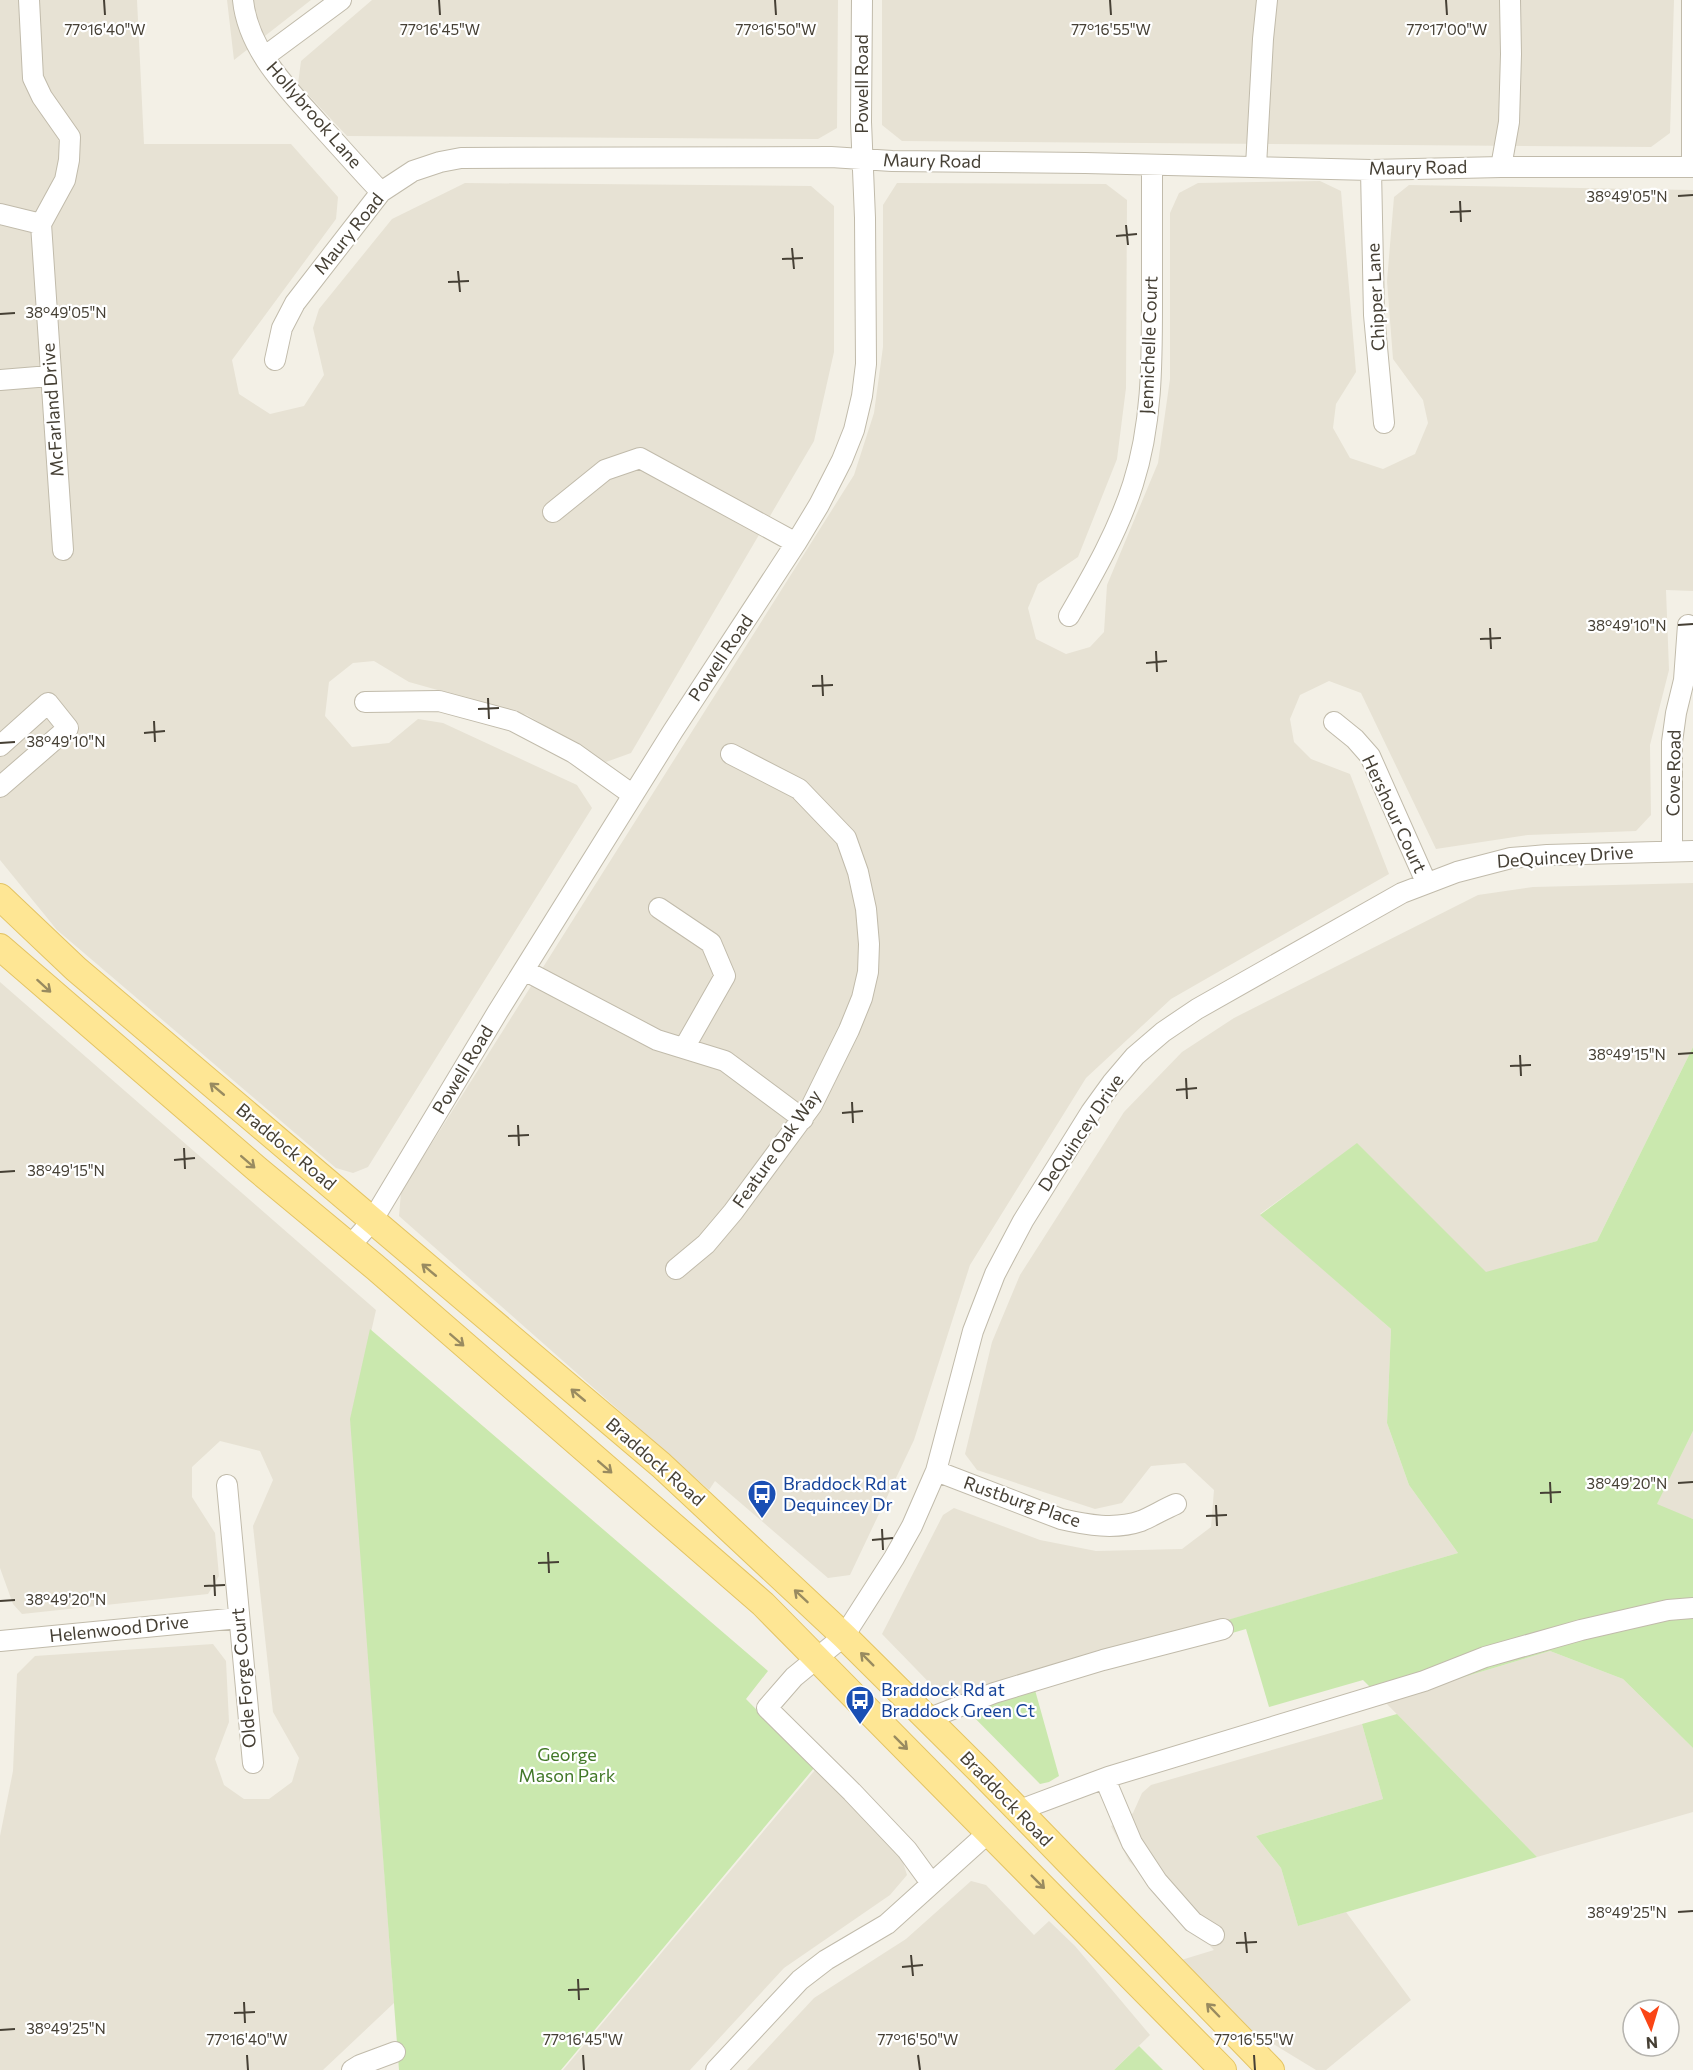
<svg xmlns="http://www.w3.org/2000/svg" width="1693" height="2070" font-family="Commissioner,sans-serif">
  <rect width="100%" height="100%" fill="#f3f0e6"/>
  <path fill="#e7e2d4" d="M0,0H137L144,144H291L338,197L336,219L232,360L239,394L270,414L304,406L324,375L313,328L319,309L392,219L465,183L811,186L834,206V352L814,441L631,753L606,762L527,715L409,682L374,661L353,663L329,682L325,716L352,747L389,743L418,719L443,723L577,785L592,808L368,1167L353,1173L336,1168L57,930L0,860Z
    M227,0H311L234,60Z
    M372,0H838L837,128L818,139L347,136L298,84L301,61Z
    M882,0H1674L1670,133L1651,147L902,141L882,125Z
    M1320,181L1341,191L1356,372L1336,404L1333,428L1350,458L1383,469L1415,454L1428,423L1423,400L1393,359L1387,281L1394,197L1409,185L1693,190V591L1666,590L1669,670L1650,745L1651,815L1636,831L1528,835L1436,849L1361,693L1329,681L1300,695L1290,719L1294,742L1311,759L1350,774L1389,874L1171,999L1086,1078L970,1265L914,1440L850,1575L828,1578L715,1481L709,1490L399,1216L401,1192L854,475L874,413L883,347V205L897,183L1106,184L1127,200L1126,388L1117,459L1078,557L1038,584L1028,608L1036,639L1066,654L1090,647L1104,632L1107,585L1158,463L1170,379V213L1179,193L1198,183Z
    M1693,883V1047L1597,1241L1486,1273L1357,1144L1260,1214L1391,1329L1387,1423L1409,1485L1458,1553L948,1702L882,1634L943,1515L954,1508L1040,1540L1096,1551L1182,1549L1211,1527L1214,1490L1185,1463L1151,1466L1122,1503L1095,1509L977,1470L965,1454L992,1342L1020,1275L1124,1112L1182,1052L1234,1018L1478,895L1533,887Z
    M0,982L376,1310L351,1421L394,2003L323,2070H0V1836L13,1771L17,1674L35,1656L213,1644L226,1661L229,1722L215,1759L224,1785L244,1799H269L292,1782L299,1758L273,1712L253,1526L273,1480L260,1451L220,1441L192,1467V1497L215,1533L219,1576L208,1594L22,1614L13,1604L0,1568Z
    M1693,1431V1519L1656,1505Z
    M1550,1651L1623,1679L1693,1748V1812L1537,1857L1384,1701Z
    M1362,1724L1383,1799L1256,1836L1281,1868L1298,1926L1346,1912L1411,2000L1326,2070H1316L1247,2028L1178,1961L1214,1950L1129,1861L1111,1826L1125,1820L1133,1813L1142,1793L1151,1785Z
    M815,1770L901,1856L907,1875L890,1895L784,1968L690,2070H563Z
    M971,1881L986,1885L1034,1935L1049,1921L1075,1946L1150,2035L1114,2070H747L814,1998L906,1939Z"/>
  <path fill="#cae8ae" d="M1693,1047V1431L1657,1504L1693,1519V1748L1623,1679L1550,1651L1384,1701L1363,1680L1269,1707L1246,1629L1035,1690L1059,1776L1049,1782L1040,1784L956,1699L1458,1553L1409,1485L1387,1423L1391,1329L1260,1215L1357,1143L1486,1272L1597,1241Z
    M370,1329L768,1671L746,1699L814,1768L561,2070H399L350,1419Z
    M1397,1714L1537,1857L1298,1926L1281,1868L1256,1836L1383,1799L1362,1724Z
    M1139,2046L1163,2070H1114Z"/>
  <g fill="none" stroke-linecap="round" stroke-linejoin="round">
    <g stroke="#c1bbab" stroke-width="22">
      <path id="minor" d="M29,0L33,78L42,97L70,137L69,160L65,180L41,224L63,550
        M243,0C248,50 287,88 319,124C340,147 360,170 381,192
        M264,57L341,0
        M1256,166L1263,39L1267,0
        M1501,167L1509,122L1511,54L1510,0
        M1692,167V0
        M1371,170L1374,315L1384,423
        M0,214L41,224
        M275,360L282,328L295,303L381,192L413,171L440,162L461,158L831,157L892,161L1085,163L1371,170L1501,167H1693
        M0,380L50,376
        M553,512L605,470L640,458L796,543
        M1069,616C1094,573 1118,531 1133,484C1152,425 1152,364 1152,303C1152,257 1152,211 1152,165
        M365,702L439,701L513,721L574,753L633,795
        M1334,722L1355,739L1370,756L1426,882
        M0,746L48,703L68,728L0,787
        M1672,851V742L1676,713L1684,680L1688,625
        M659,908L711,943L725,976L684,1048
        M524,970L657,1040L725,1061L803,1119
        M350,1246L372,1221L497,1013L673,731L796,543L819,505L842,460L854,430L862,396L866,364L865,218L861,122L862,0
        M676,1269L706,1244L733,1212L812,1105L849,1030L862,998L868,972L869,944L866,909L858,872L846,838L799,789L731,754
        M936,1471L1061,1519C1087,1525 1115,1530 1141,1521C1153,1516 1164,1509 1176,1504
        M227,1485L253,1763
        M0,1641L239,1618
        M927,1719L994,1693L1103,1660L1223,1629
        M1105,1779L1132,1843L1157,1881L1193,1922L1214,1935
        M1017,1811L1108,1777L1424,1681L1485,1657L1581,1630L1668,1610L1693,1608
        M931,1883L907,1850L852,1792L767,1708L794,1677L844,1636L894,1558L912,1526L936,1471L973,1331L995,1274L1023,1221L1091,1112L1112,1083L1135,1056L1163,1032L1197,1009L1402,893L1457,872L1511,858L1547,855L1693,851
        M352,2070L360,2065L395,2052
        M716,2070L800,1980L826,1960L887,1924L989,1832"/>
    </g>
    <g stroke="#e4c463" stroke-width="28">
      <path id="major" d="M0,897L76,969L661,1465L844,1636L983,1774L1271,2070
        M0,947L257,1169L375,1267L763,1604L1223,2070"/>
    </g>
    <use href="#minor" stroke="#fff" stroke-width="20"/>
    <use href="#major" stroke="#fee694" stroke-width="26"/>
  </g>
  <defs><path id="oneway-shaft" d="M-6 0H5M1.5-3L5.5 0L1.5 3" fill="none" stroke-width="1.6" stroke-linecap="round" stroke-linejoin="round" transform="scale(1.5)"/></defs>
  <g stroke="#998b60">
    <use href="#oneway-shaft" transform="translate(44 986) rotate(42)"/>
    <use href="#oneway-shaft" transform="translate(217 1089) rotate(-140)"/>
    <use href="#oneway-shaft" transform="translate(248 1162) rotate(41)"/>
    <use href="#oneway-shaft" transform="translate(429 1270) rotate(-140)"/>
    <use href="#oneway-shaft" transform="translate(457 1340) rotate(41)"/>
    <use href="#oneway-shaft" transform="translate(578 1395) rotate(-140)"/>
    <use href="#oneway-shaft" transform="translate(605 1467) rotate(41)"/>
    <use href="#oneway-shaft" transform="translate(801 1596) rotate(-137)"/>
    <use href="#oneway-shaft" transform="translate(867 1659) rotate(-135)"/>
    <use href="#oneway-shaft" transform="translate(901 1743) rotate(45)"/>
    <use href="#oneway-shaft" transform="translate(1038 1882) rotate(45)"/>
    <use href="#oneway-shaft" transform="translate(1213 2010) rotate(-134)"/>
  </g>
  <path fill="none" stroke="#464035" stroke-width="2" d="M104,0L105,15M439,0L440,15M775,0L776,15M1110,0L1111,15M1446,0L1447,15M1678,196L1693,195M1460,201L1461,222M1450,212L1471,211M1126,225L1128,245M1116,236L1137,234M792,248L794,269M782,259L803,258M458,271L460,292M448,282L469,281M0,314L15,313M1678,625L1693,624M1490,628L1491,649M1480,639L1501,638M1156,651L1157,672M1146,663L1167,661M822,675L823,696M812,686L833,685M488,698L489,719M478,709L499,708M154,721L155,742M144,733L165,731M0,743L15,742M1678,1054L1693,1053M1520,1055L1521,1076M1510,1066L1531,1065M1186,1078L1187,1099M1176,1090L1197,1088M852,1102L853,1123M842,1113L863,1111M518,1125L519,1146M508,1136L529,1135M184,1148L185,1169M174,1160L195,1158M0,1172L15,1171M1550,1482L1551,1503M1678,1483L1693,1482M1540,1493L1561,1492M1216,1505L1217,1526M1206,1516L1227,1515M882,1529L883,1550M872,1540L893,1538M548,1552L549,1573M538,1563L559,1562M214,1575L215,1596M204,1586L225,1585M0,1601L15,1600M1678,1912L1693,1911M1245,1932L1247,1953M1236,1943L1257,1942M911,1955L913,1976M902,1967L923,1965M578,1979L579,2000M568,1990L589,1989M244,2002L245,2023M234,2013L255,2012M0,2030L15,2029M247,2055L248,2070M583,2055L584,2070M918,2055L920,2070M1254,2055L1255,2070"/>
  <defs>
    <g id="bus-pin" transform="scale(1.5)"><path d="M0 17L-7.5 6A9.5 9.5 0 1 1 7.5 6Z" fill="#1a4fb4" stroke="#fff"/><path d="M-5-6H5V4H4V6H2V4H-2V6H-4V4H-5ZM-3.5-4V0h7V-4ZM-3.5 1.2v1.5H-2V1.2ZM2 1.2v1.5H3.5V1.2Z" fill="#fff"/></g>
  </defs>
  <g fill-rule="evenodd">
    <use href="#bus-pin" x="762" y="1494"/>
    <use href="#bus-pin" x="860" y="1700"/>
  </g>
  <g text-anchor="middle" stroke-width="4.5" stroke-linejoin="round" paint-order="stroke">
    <g font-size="18" fill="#464035" stroke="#fff">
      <text transform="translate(862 84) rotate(-90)" y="6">Powell Road</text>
      <text transform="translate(314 115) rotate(49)" y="6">Hollybrook Lane</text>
      <text transform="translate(932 161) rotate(1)" y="6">Maury Road</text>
      <text transform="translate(1418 168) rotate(-1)" y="6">Maury Road</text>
      <text transform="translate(349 234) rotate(-51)" y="6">Maury Road</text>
      <text transform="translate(1376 297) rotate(-93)" y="6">Chipper Lane</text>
      <text transform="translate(1149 345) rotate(-88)" y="6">Jennichelle Court</text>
      <text transform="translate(53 410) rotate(-94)" y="6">McFarland Drive</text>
      <text transform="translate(721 658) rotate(-56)" y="6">Powell Road</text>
      <text transform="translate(1674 773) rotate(-89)" y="6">Cove Road</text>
      <text transform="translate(1394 814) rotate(65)" y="6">Hershour Court</text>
      <text transform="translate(1565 857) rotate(-4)" y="6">DeQuincey Drive</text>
      <text transform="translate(463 1070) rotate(-59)" y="6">Powell Road</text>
      <text transform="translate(1081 1133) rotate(-56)" y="6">DeQuincey Drive</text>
      <text transform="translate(286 1147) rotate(40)" y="6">Braddock Road</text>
      <text transform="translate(777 1149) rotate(-55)" y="6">Feature Oak Way</text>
      <text transform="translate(655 1462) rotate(41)" y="6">Braddock Road</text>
      <text transform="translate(1022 1502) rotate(19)" y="6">Rustburg Place</text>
      <text transform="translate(119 1629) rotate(-6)" y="6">Helenwood Drive</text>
      <text transform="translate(244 1678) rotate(-95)" y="6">Olde Forge Court</text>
      <text transform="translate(1006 1799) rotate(46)" y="6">Braddock Road</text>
    </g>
    <g font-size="18" fill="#164399" stroke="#fff" text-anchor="start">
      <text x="783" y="1490">Braddock Rd at<tspan x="783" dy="21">Dequincey Dr</tspan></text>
      <text x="881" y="1696">Braddock Rd at<tspan x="881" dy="21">Braddock Green Ct</tspan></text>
    </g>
    <g font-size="18" fill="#427828" stroke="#fff">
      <text x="567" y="1761">George<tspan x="567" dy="21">Mason Park</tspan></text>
    </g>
  </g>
  <g font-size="15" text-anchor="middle" fill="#464035" stroke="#fff" stroke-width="4.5" stroke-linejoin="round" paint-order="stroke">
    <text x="105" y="35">77°16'40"W</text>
    <text x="440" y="35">77°16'45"W</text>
    <text x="776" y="35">77°16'50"W</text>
    <text x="1111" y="35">77°16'55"W</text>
    <text x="1447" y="35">77°17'00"W</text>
    <text x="1627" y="202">38°49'05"N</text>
    <text x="66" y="318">38°49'05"N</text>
    <text x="1627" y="631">38°49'10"N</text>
    <text x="66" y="747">38°49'10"N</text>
    <text x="1627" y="1060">38°49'15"N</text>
    <text x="66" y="1176">38°49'15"N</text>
    <text x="1627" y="1489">38°49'20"N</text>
    <text x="66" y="1605">38°49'20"N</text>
    <text x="1627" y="1918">38°49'25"N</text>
    <text x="66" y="2034">38°49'25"N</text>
    <text x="247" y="2045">77°16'40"W</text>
    <text x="583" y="2045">77°16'45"W</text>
    <text x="918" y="2045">77°16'50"W</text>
    <text x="1254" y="2045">77°16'55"W</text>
  </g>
  <g transform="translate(1651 2028) rotate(176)"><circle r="28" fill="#ffffff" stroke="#b5b3ae" stroke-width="1.5"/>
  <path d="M0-4.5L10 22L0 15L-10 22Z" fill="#fa4516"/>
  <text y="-9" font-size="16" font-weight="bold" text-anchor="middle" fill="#464035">N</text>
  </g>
</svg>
